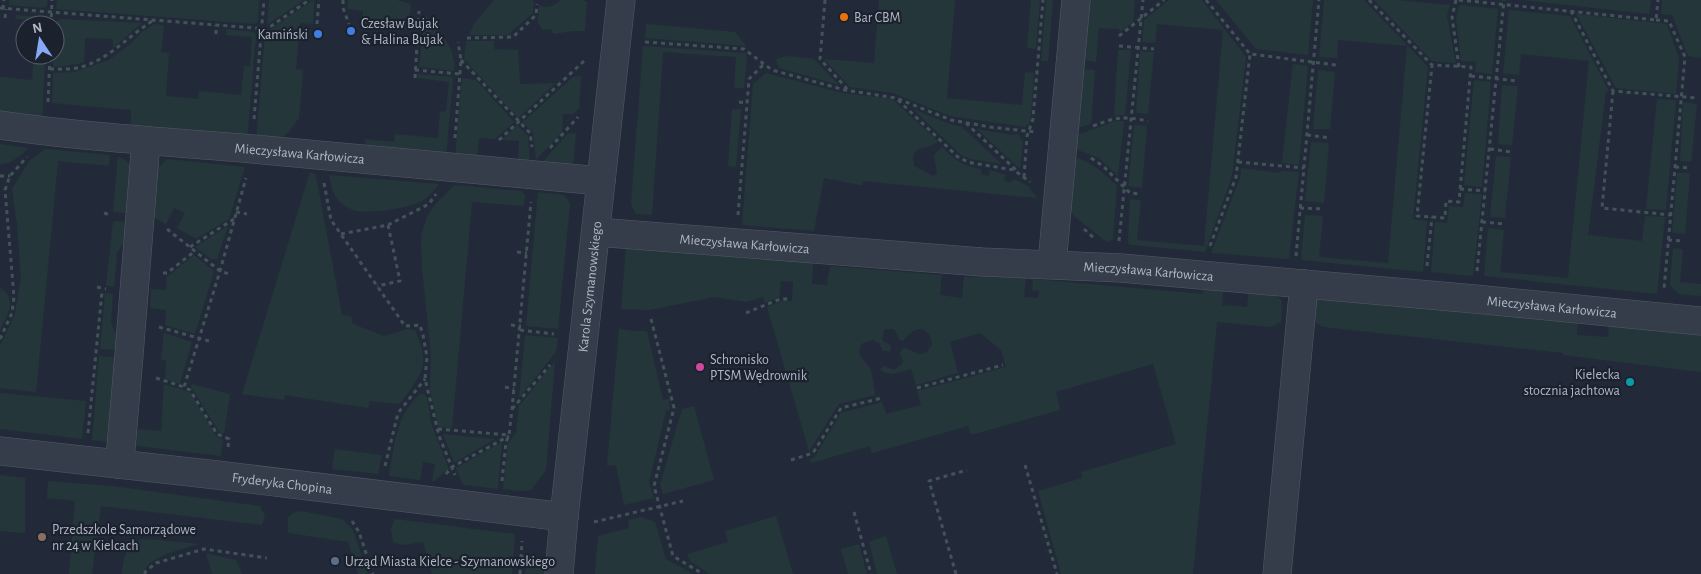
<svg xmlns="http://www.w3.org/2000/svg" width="1701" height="574" font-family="'Alegreya Sans',sans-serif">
  <rect width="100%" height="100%" fill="#222a39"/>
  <path fill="#24363a" d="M9,0H48L47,6L44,8L9,5Z
    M57,0H259L258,21L255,24L56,9Z
    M269,0H304L267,25Z
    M313,0H314L313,24L300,23L296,69L303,70L299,118L289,132L280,139L256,141L265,33Z
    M348,0H397L411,4L409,30L362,25L363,11L348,9Z
    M494,0H532L534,2L533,13L508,35H469L474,24Z
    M561,0H583L587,2L585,31H573L553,34L552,29L543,30L538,23L539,5C547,9 554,6 561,0Z
    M879,0H955L947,98L1022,105L1025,72L1034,73L1031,118L1029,123L1025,127L950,116L893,93L850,87L824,59L874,63Z
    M1031,0H1040L1036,49L1027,48Z
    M1046,0H1053L1048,61H1041Z
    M1086,0H1135L1133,22L1120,32L1119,29L1099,28L1096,62L1081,60Z
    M1169,0H1202L1246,57L1232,176L1205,252L1132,245L1129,244L1128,241L1130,199L1141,200L1137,240L1204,246L1223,30L1157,24L1155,43L1142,42L1144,20Z
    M1216,0H1313L1308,55L1256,49Z
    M1324,0H1364L1428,67L1413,219L1427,221L1423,272L1301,260L1305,215L1323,216L1319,257L1388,263L1407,46L1338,40L1337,58L1319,57Z
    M1374,0H1396L1450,5L1447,16L1456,63L1432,61Z
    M1521,0H1651L1649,14Z
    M1662,0H1701V58L1688,56L1672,15L1661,14Z
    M1460,5L1498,9L1492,74L1475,72L1476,62L1461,61L1456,17Z
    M1509,10L1570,16L1609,91H1606L1588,235L1642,241L1645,216L1665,217L1657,294L1484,276L1488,228L1504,230L1500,272L1568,278L1589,61L1521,54L1519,75L1503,74Z
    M1576,14L1667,24L1679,58L1676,94L1616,88Z
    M16,15L44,17L46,20V25H42V21L15,19Z
    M425,15C440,29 457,50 454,71L419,67Z
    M59,19L142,23L113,48V39L85,38L84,62L78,64L55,67L53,66L55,22Z
    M154,24L164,25L161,52L169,53L166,96L198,99L199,91L241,95L244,66H250L252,37L226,35V29L254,32L256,35L247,143L131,132V110L52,103L53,73L74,72L109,60L130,44L142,32Z
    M646,24L735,32L746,46L645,38Z
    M466,41H494V49L518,50L520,84L556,83L518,118L464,59Z
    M643,46L745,53L747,55L744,88H734L736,57L663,52L652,215L636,214L631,204Z
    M1118,50H1131L1125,115L1114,116Z
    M1140,51L1154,52L1148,114L1136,113Z
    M34,55H45L42,125L0,119V77L32,80Z
    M787,56L814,59L839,85L779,68L776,59Z
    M1293,64L1308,66L1299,165L1282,163Z
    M1080,69L1095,70L1091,124L1075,129Z
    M1318,70L1335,72L1330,129H1313Z
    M766,73L842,93L892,99L938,141C931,149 921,145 914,153L913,157L914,166L933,176L937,173L934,155L942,147C953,159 965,167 981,169V174L988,176L990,170L1006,175L1004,180L1010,183L1014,179L1028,186L1037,198L863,181L862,185H860L824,178L814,231L742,225L753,84Z
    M418,74L452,77L453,79L446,159L368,149L364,139L394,142L395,134L438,138L440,112L446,111L449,82L418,78Z
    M581,76L579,108L574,114H563L562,132L536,160L533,133L523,122L573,77Z
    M462,78L476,80L514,122L495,139L479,138L477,159L455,157Z
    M1474,80L1491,82L1482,187L1464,185Z
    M1502,85L1518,86L1512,145L1498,144Z
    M1657,99L1676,100L1666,210L1646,209Z
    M1683,102L1697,104L1691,162L1680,161Z
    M732,109H741L736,167L728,166Z
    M913,109L947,123L962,127L1002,164L970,159L961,155Z
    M1115,121H1124L1118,176L1099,158L1075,149V136Z
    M517,125L528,136L530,163L518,162L519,141L502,140Z
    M1134,125L1147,126L1142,188L1128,186Z
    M977,129L1012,135L1019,134L1023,143L1020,169Z
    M572,133L576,134L573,165L538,167L567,134Z
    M1311,142L1329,143L1324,203L1305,201Z
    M0,144L28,148C20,156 12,164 0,164Z
    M45,149L110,155L109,166L58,161L36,392L0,388V346L15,314L21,276L17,225L12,189L30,160Z
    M118,156L127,161L134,170L133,214L113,212Z
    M1496,156L1511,157L1505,218L1490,217Z
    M1074,157C1092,162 1104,173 1117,186L1113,239L1109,242L1104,240L1068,211Z
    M167,159L245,167L229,219L196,239L177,228L185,213L174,208L166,224L147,214L156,170Z
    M1241,168L1281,173V171L1299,172L1289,259L1211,253L1240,178Z
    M310,172L315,174L317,181L342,315L351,316L353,324L384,336L408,329L415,330C432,368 421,374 400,404L370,401L368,408L285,395L284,400L242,394Z
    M1677,173H1690L1685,234L1672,233Z
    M329,175L439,184C434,190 430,196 423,200C407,209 376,213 358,211C352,211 343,205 338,200C332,193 331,183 329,175Z
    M454,185L522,191L525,196L524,206L472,202L452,428L438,427L430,389L431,354L422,268L421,236L426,219L433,207Z
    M538,192L563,195L566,197L570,204L558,329L526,326Z
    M1465,193L1482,194L1473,276L1431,272L1435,222L1447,223L1449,206L1463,207Z
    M113,221L130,222V232L117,253L114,287L106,285Z
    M228,226L217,259H211L195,247Z
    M626,248L813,263L812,284L827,285L830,266L942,275L940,295L962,298L964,277L1026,278L1024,297L1038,298L1039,291L1032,290L1033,279L1203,294L1205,284L1224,286L1222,305L1247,307L1249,288L1271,291L1282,301L1281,322L1271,327L1217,322L1193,574H1061L1038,491L1082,478L1081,472L1176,444L1153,364L1056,392L1060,410L971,435L968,426L872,453L870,446L811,463L810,459L814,458L841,413L882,402L886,414L921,405L917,391L1006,367L1001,350L980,333L950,342L958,373L916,385L911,369C900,372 889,378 880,369L884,366L894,370L901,365L903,361L900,353L903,348H905L919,354L926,353L932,345C932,334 922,324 912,332C908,334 906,338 903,341L900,340L894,329H885L882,338L883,341L890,345L891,351H883L879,343L873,340L863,343C852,358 868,359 871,371C873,379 874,387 875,395L839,404L809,451L767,307L782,301H792L793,282L781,281L779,297L765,303L763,297L746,302L714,297L650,310L621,309Z
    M1673,248L1683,249L1680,282L1701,284V296L1678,294L1670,285Z
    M194,255L214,271L195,334L165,325L166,310L150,308L151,289L166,290L167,277Z
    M0,288C18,298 7,316 0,330Z
    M105,293L113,294L111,323L120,344V350L100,349Z
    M1318,295L1578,319L1577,335L1608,337L1609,321L1701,330V372L1563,355V353L1323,327L1310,319L1314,300Z
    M619,329L633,331H647L663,400L669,399L670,410L666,411L649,482L654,498L624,505L616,465L607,466Z
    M164,333L192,342L180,384L165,379L166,360H161Z
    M525,335L558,338L556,352L519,398Z
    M99,356L120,358L112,443L92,440Z
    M555,361L546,470L531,490L520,491L503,489L508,443L516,433L519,406Z
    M164,384L190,392L217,437L223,439L221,456L130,445L136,430L139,429L161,431Z
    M192,384L230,394L224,434L220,433L191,387Z
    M0,393L86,401L82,439L0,429Z
    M420,394H424L427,398L432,426L449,469L434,481H432L435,464L423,462L420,480L389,476C394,446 396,415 420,394Z
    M694,406L714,480L663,494L660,484L682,409Z
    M443,434L495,439L454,463Z
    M502,442L498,489L463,485L456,468Z
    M335,449L382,455L378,474L332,469Z
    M0,475L25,478V533L0,531Z
    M48,481L112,486L260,506L265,516L262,525L101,506L92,574H69L75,501L47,498Z
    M301,511L342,519L353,530L368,574H358L348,542L288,533V518L293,513Z
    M776,516L793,574H710L690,561L687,554L728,542L725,531Z
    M642,517L655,522L666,559L693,574H595L598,536L629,528L628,520Z
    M395,519L515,534L512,574H432L423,542L402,545L393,542L391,528Z
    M886,536L897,574H877L869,542Z
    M142,539L160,540L199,544C183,549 146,557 143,574H122C123,557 126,547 142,539Z
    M859,544L867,574H848L841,549Z
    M206,553L236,560L242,574H212Z
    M531,564H542L548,566L545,574H525L526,567Z"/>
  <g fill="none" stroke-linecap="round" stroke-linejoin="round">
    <g stroke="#535a67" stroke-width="29">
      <g id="minor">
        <path id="s1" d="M0,125C84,137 168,142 253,149C369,159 485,170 601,181"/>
        <path id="s2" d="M596,232L982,262L1121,268L1475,299L1701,321"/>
        <path d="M1052,264L1076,0"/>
        <path id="s3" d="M0,451L217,475L564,517"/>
        <path d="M118,464L121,448L129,355L146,141"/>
        <path id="s4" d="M559,574L564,517L621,0"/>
        <path d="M1277,574L1304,284"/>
      </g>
    </g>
    <path stroke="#425358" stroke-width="3" stroke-dasharray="4 4" stroke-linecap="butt" d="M343,0V8L349,24
      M825,0L820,59L848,90
      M1206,0L1250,54
      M1369,0L1432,65L1471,67L1459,202L1446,201L1445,218L1417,216L1432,65
      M1456,0L1452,17L1459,67
      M1459,0L1656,20L1658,0
      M0,8L267,29L309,0
      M3,9L4,0
      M1571,11L1613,91L1697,98
      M5,18L6,9
      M1656,20L1669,21L1685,57L1664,289
      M317,24L319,0
      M51,25L52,0
      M216,34V25
      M1119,36L1164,0
      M467,38L513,37L536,15L537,4
      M645,42L744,49L772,70L845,90L896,98L951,120L990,127L1035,132
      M1119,46L1154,49
      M461,60L530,133L532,147
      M50,69C60,69 71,70 81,67C110,59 129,35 154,20
      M415,70L460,74
      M1471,76L1518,81
      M415,78L419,11
      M1613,91L1602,208L1671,215
      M898,100L959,158L972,163L1014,170L1030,182
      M48,102L50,55
      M739,102L747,103
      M254,119L264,0
      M966,123L1016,170
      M1093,126C1116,117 1123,116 1148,121
      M1307,135L1330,138
      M455,138L461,60L458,42
      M499,140L584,61
      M550,148L578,117
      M1490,149L1512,152
      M1091,158L1103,166L1130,193L1141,194
      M1238,162L1304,168
      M1675,167L1691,168
      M0,176H10
      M1024,177L1027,136L1033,119L1043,0
      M324,183L331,220L405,326L420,325L423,335L427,357L425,379L439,436L455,475
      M1460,189L1485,191
      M1300,208L1323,209
      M236,212L247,214
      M104,213L110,215
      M738,215L749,79L764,64
      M1482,222L1505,224
      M388,225L429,204L436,194
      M167,229L220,271L229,274
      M1084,229L1094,238
      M341,234L388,225L400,281L377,286
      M1668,240L1684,241
      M1119,241L1143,0
      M1210,246L1236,177L1250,54L1336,65
      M190,247L234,219
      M517,252L527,253
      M1296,256L1319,0
      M1427,266L1432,217
      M1477,271L1504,0
      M163,273H167L195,251
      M97,287L106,289
      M746,313L780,299H790
      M651,319L674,408L654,486L673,556L703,574
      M511,325L521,326
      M159,327L209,341
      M520,330L554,334
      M0,339L12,313L14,297L5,190L10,176L27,157
      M156,378L184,387
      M505,387L514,389
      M917,388L1003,365
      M512,409L550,365
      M438,429L509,435
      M88,433L102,292
      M228,447L229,439L217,434L190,390L184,387L220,271L246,178
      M791,460L813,453L841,408L882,398
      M1025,465L1057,574
      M385,466L398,413L425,379
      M446,474L452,467L509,436
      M502,481L506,442L509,435L512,409L531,202
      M854,512L871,574
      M352,521L359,532L373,574
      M594,522L683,501
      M521,557L533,558
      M145,574V572L156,563L204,549L267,558
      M520,574L522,541
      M956,574L929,481L967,470"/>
    <use href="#minor" stroke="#363d4a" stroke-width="28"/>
  </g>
  <circle fill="#e8710a" stroke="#1b222e" stroke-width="2" cx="844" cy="17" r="5"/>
  <g fill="#3f7fe0" stroke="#1b222e" stroke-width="2">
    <circle cx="351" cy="31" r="5"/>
    <circle cx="318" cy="34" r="5"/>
  </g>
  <circle fill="#d1479c" stroke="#1b222e" stroke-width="2" cx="700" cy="367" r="5"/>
  <circle fill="#0f9aa8" stroke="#1b222e" stroke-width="2" cx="1630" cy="382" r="5"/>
  <circle fill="#8d6e63" stroke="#1b222e" stroke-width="2" cx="42" cy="537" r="5"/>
  <circle fill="#5c6f8a" stroke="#1b222e" stroke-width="2" cx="335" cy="561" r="5"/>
  <g text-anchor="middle" stroke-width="4.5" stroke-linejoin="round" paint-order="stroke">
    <g font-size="14" fill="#b0b7c6" stroke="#1b222e" text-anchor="start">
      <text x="854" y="22">Bar CBM</text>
      <text x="361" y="28">Czesław Bujak<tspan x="361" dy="16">&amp; Halina Bujak</tspan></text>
      <text x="308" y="39" text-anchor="end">Kamiński</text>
      <text x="710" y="364">Schronisko<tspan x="710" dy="16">PTSM Wędrownik</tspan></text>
      <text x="1620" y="379" text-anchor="end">Kielecka<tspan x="1620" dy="16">stocznia jachtowa</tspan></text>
      <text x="52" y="534">Przedszkole Samorządowe<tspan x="52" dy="16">nr 24 w Kielcach</tspan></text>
      <text x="345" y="566">Urząd Miasta Kielce - Szymanowskiego</text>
    </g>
    <g font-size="14" fill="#b0b7c6" stroke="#1b222e">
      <text dy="5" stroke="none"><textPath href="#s1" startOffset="301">Mieczysława Karłowicza</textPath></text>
      <text dy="5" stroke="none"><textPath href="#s2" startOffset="149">Mieczysława Karłowicza</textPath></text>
      <text dy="5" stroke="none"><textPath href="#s2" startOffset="554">Mieczysława Karłowicza</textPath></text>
      <text dy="5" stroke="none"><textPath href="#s4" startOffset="289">Karola Szymanowskiego</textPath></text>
      <text dy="5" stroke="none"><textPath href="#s2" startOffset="959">Mieczysława Karłowicza</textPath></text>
      <text dy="5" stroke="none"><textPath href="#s3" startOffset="284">Fryderyka Chopina</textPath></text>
    </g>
  </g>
  <g transform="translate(40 40) rotate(348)"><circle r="24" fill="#1b222e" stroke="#575e6b"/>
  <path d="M0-4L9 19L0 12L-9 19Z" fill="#86aaf6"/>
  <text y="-8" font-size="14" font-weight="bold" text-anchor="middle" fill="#b0b7c6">N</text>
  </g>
</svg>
